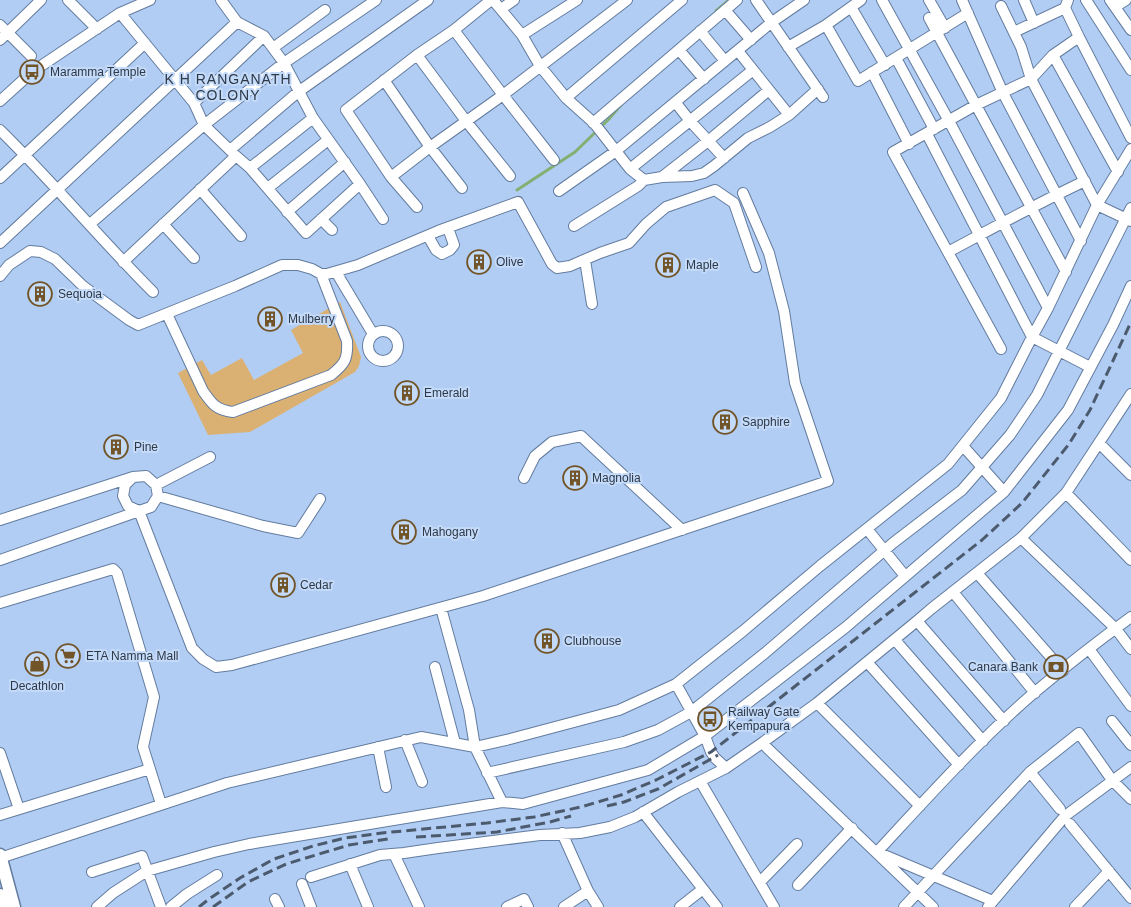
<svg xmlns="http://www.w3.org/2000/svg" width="1131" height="907" font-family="Arial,sans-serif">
  <rect width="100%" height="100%" fill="#b2cdf3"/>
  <path fill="#dbb173" d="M340,302L361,357L359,366L355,372L250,432L208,435L178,373L202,360L211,375L242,358L254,380L303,353L291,330Z"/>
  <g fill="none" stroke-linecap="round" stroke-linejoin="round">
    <path stroke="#84af72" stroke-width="3" d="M716,11L729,0
      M517,190L575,152L608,120L621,105"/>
    <g stroke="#637c9f" stroke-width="12">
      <path id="minor" d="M68,0L97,29
        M221,0L237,22L264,36L284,63L313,118L360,184L383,219
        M493,0L522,35L540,66L566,98L594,123L630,169L753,70
        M756,0L823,97
        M882,0L949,121L1048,308
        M929,0L945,28
        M962,0L1003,93L1081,241
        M1024,0L1034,23
        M1086,0L1131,70
        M1110,0L1131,30
        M1001,6L1021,47L1031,79L1097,205L1131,221
        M851,7L885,65
        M1115,7L1126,0
        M501,9L514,0
        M725,10L751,40
        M120,13L194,103L204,125L236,156L250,168L306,233L360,184
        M929,18L1066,272
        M0,25L31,56
        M826,25L858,81L968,13
        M454,30L503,95L554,160
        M700,31L725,61
        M1014,32L1065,8
        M522,35L577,0
        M1079,37L1131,138
        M0,40L41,0
        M788,47L826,25L861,0
        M273,48L325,10
        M679,50L704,79
        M738,51L789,115
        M417,55L466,121L510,176
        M1053,55L1118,172
        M896,58L934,129
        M872,72L909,144
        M384,80L430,147L462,188
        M566,98L682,0
        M0,101L32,72L120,13L150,0
        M194,103L264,36
        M676,103L690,121L724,158
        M593,123L737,0
        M0,130C53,182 101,240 153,292
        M927,134L1032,337L1090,367
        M230,150L298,92L428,0
        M250,168L313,118
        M630,169L644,180L662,177L692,176L704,173L714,166L748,138L770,127L789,115L818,89
        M391,177L430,147L503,95L627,0
        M662,177L708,141L769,90
        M0,178L145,43
        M268,188L328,140
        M200,189L241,236
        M559,191L616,151L772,22L804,0
        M417,207L391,177L346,110L417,55L454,30L491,0
        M287,212L345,162
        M321,219L332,230
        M90,224L204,125L284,63L376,0
        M163,224L194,258
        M574,226L638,186L644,180
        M428,236L436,250L442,254L450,250L454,245L448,228
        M0,243L237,22
        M948,252C993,228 1038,203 1085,181
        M585,260L592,304
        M123,262L236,156
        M336,272L373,334
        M0,276L9,265L30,251L41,252L55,259L83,286L129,320L138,325L235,286L282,265H298L312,269L321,274H327L358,265L438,231L518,202L552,264L557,268L570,266L600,253L629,243L646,224L666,207L715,190L734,203L756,267
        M167,314L203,391C212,404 216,410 233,412L331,375C345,364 348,359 347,341L321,274
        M368 346a15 15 0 1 1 30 0a15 15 0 1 1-30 0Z
        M1001,349L893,152L976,105L1031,79L1053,55L1079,37L1065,8L1068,0
        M1099,443L1131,475
        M963,446L1004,492
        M524,478L535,456L552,442L581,436L682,530
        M156,485L210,457
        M1066,493L1131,560
        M158,496L263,526L298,533L320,499
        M0,520L133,477L146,476L156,485L158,496L151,507L139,511L128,506L123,496L125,485L133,477
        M867,529L905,576
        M1021,538L1116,629L1131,649
        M0,560L139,511L192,648L203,659L216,667L232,665L483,596L828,481L795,383L784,311L769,253L743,193
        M977,573L1063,671
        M953,592L1035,693
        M0,603L113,569L117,573L154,697L143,747L161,804
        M441,608L469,710L475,747L502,802
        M917,621L1004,721
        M895,640L983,741
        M1089,649L1131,706
        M867,662L959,765
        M435,667L455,743
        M676,684L743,631L820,566L948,464L1001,398L1032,337L1048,308L1097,205L1131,149
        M817,703L920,806
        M1112,721L1131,745
        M405,740L422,782
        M762,743L933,907
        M378,747L386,787
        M0,753L19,809
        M1030,772L1060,809
        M487,773L624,742L658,730L691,712L765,653L893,543L962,490L1010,435L1037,395L1131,208
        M700,781L774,907
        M643,812L717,907
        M0,815L150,769
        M1070,824L1131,898
        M562,833L588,891L598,907
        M394,854L419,907
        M0,858L227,783L421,737L475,747L510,739L619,710L676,684L705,736L711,752L715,758L726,768
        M350,864L368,907
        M92,872L142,856L161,907
        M311,877L380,855L404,853L438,848L540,835L580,833L610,827L635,817L678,792L726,768L762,743L817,703L917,621L931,609L1021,538L1066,493L1131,394
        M760,882L797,844
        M302,884L311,907
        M798,885L852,828
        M275,899L279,907
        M993,901L877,852C928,797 978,741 1035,692C1066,666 1098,641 1131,617
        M97,907L113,893L147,871L214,852L249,844L502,802L523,804L648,770L705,736L744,706L846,627L1004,492L1068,410L1113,325L1131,286
        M171,907L187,894L217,875
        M507,907L524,899L528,907
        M564,907L588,891
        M680,907L703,889
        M904,907L1030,772L1079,733L1112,780L1131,799
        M988,907L1065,816L1131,767
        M1075,907L1109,871"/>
    </g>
    <g stroke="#637c9f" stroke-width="15">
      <path id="major" d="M0,855L14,907
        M0,895L3,907"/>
    </g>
    <use href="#minor" stroke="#fff" stroke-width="10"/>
    <use href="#major" stroke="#fff" stroke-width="12"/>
    <path stroke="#4c5a6e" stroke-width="3" stroke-dasharray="10 5" stroke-linecap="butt" d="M607,806L624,802L658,789L718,755
      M416,837L497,832L550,822L571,816
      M199,907L209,899L240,878L274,859L313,846L345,838L382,833L487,823L534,817L581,807L621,795L656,780L711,752L982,540L1022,503L1069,444L1090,410L1131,322
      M213,907L248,882L286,864L349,845L388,839"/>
  </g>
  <defs>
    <g id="bus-ring" transform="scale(1.25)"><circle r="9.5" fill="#c4daf9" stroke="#715427" stroke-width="1.5"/><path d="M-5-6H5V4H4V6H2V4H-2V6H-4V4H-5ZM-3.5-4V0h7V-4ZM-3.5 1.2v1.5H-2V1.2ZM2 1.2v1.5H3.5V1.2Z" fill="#715427"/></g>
    <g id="building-ring" transform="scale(1.25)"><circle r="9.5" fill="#c4daf9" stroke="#715427" stroke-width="1.5"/><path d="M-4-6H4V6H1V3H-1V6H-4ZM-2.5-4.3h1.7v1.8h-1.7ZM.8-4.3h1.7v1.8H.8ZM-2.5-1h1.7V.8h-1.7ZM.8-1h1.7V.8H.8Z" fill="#715427"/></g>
    <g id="supermarket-ring" transform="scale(1.25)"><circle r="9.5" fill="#c4daf9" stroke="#715427" stroke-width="1.5"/><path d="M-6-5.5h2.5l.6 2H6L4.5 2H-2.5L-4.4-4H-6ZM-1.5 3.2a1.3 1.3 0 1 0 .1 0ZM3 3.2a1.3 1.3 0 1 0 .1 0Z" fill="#715427"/></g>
    <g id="shop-ring" transform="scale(1.25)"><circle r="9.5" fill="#c4daf9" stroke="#715427" stroke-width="1.5"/><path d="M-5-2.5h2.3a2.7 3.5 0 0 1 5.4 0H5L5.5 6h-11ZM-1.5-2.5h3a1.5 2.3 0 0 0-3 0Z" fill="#715427"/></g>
    <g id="bank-ring" transform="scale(1.25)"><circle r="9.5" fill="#c4daf9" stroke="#715427" stroke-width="1.5"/><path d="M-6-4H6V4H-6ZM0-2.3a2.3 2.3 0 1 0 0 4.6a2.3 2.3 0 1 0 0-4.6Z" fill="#715427"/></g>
  </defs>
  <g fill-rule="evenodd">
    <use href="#bus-ring" x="32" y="72"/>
    <use href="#building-ring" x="479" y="262"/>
    <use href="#building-ring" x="668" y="265"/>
    <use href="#building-ring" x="40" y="294"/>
    <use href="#building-ring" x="270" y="319"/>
    <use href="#building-ring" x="407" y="393"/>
    <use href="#building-ring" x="725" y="422"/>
    <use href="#building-ring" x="116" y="447"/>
    <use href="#building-ring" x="575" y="478"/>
    <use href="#building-ring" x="404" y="532"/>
    <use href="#building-ring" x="283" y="585"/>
    <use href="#building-ring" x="547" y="641"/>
    <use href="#supermarket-ring" x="68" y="656"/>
    <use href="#shop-ring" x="37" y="664"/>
    <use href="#bank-ring" x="1056" y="667"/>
    <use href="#bus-ring" x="710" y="719"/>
  </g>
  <g text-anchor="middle" stroke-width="4" stroke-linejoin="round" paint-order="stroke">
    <g font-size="12" fill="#2e3948" stroke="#c4daf9" text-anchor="start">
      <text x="50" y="76">Maramma Temple</text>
      <text x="496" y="266">Olive</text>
      <text x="686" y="269">Maple</text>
      <text x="58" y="298">Sequoia</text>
      <text x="288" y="323">Mulberry</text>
      <text x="424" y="397">Emerald</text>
      <text x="742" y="426">Sapphire</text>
      <text x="134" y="451">Pine</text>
      <text x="592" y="482">Magnolia</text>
      <text x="422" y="536">Mahogany</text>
      <text x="300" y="589">Cedar</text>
      <text x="564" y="645">Clubhouse</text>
      <text x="86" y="660">ETA Namma Mall</text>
      <text x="1038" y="671" text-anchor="end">Canara Bank</text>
      <text x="37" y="690" text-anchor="middle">Decathlon</text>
      <text x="728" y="716">Railway Gate<tspan x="728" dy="14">Kempapura</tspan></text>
    </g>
    <g font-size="14" letter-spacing="1" fill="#2e3948" stroke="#c4daf9">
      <text x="228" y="84">K H RANGANATH<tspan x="228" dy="16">COLONY</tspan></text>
    </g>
  </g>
</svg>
